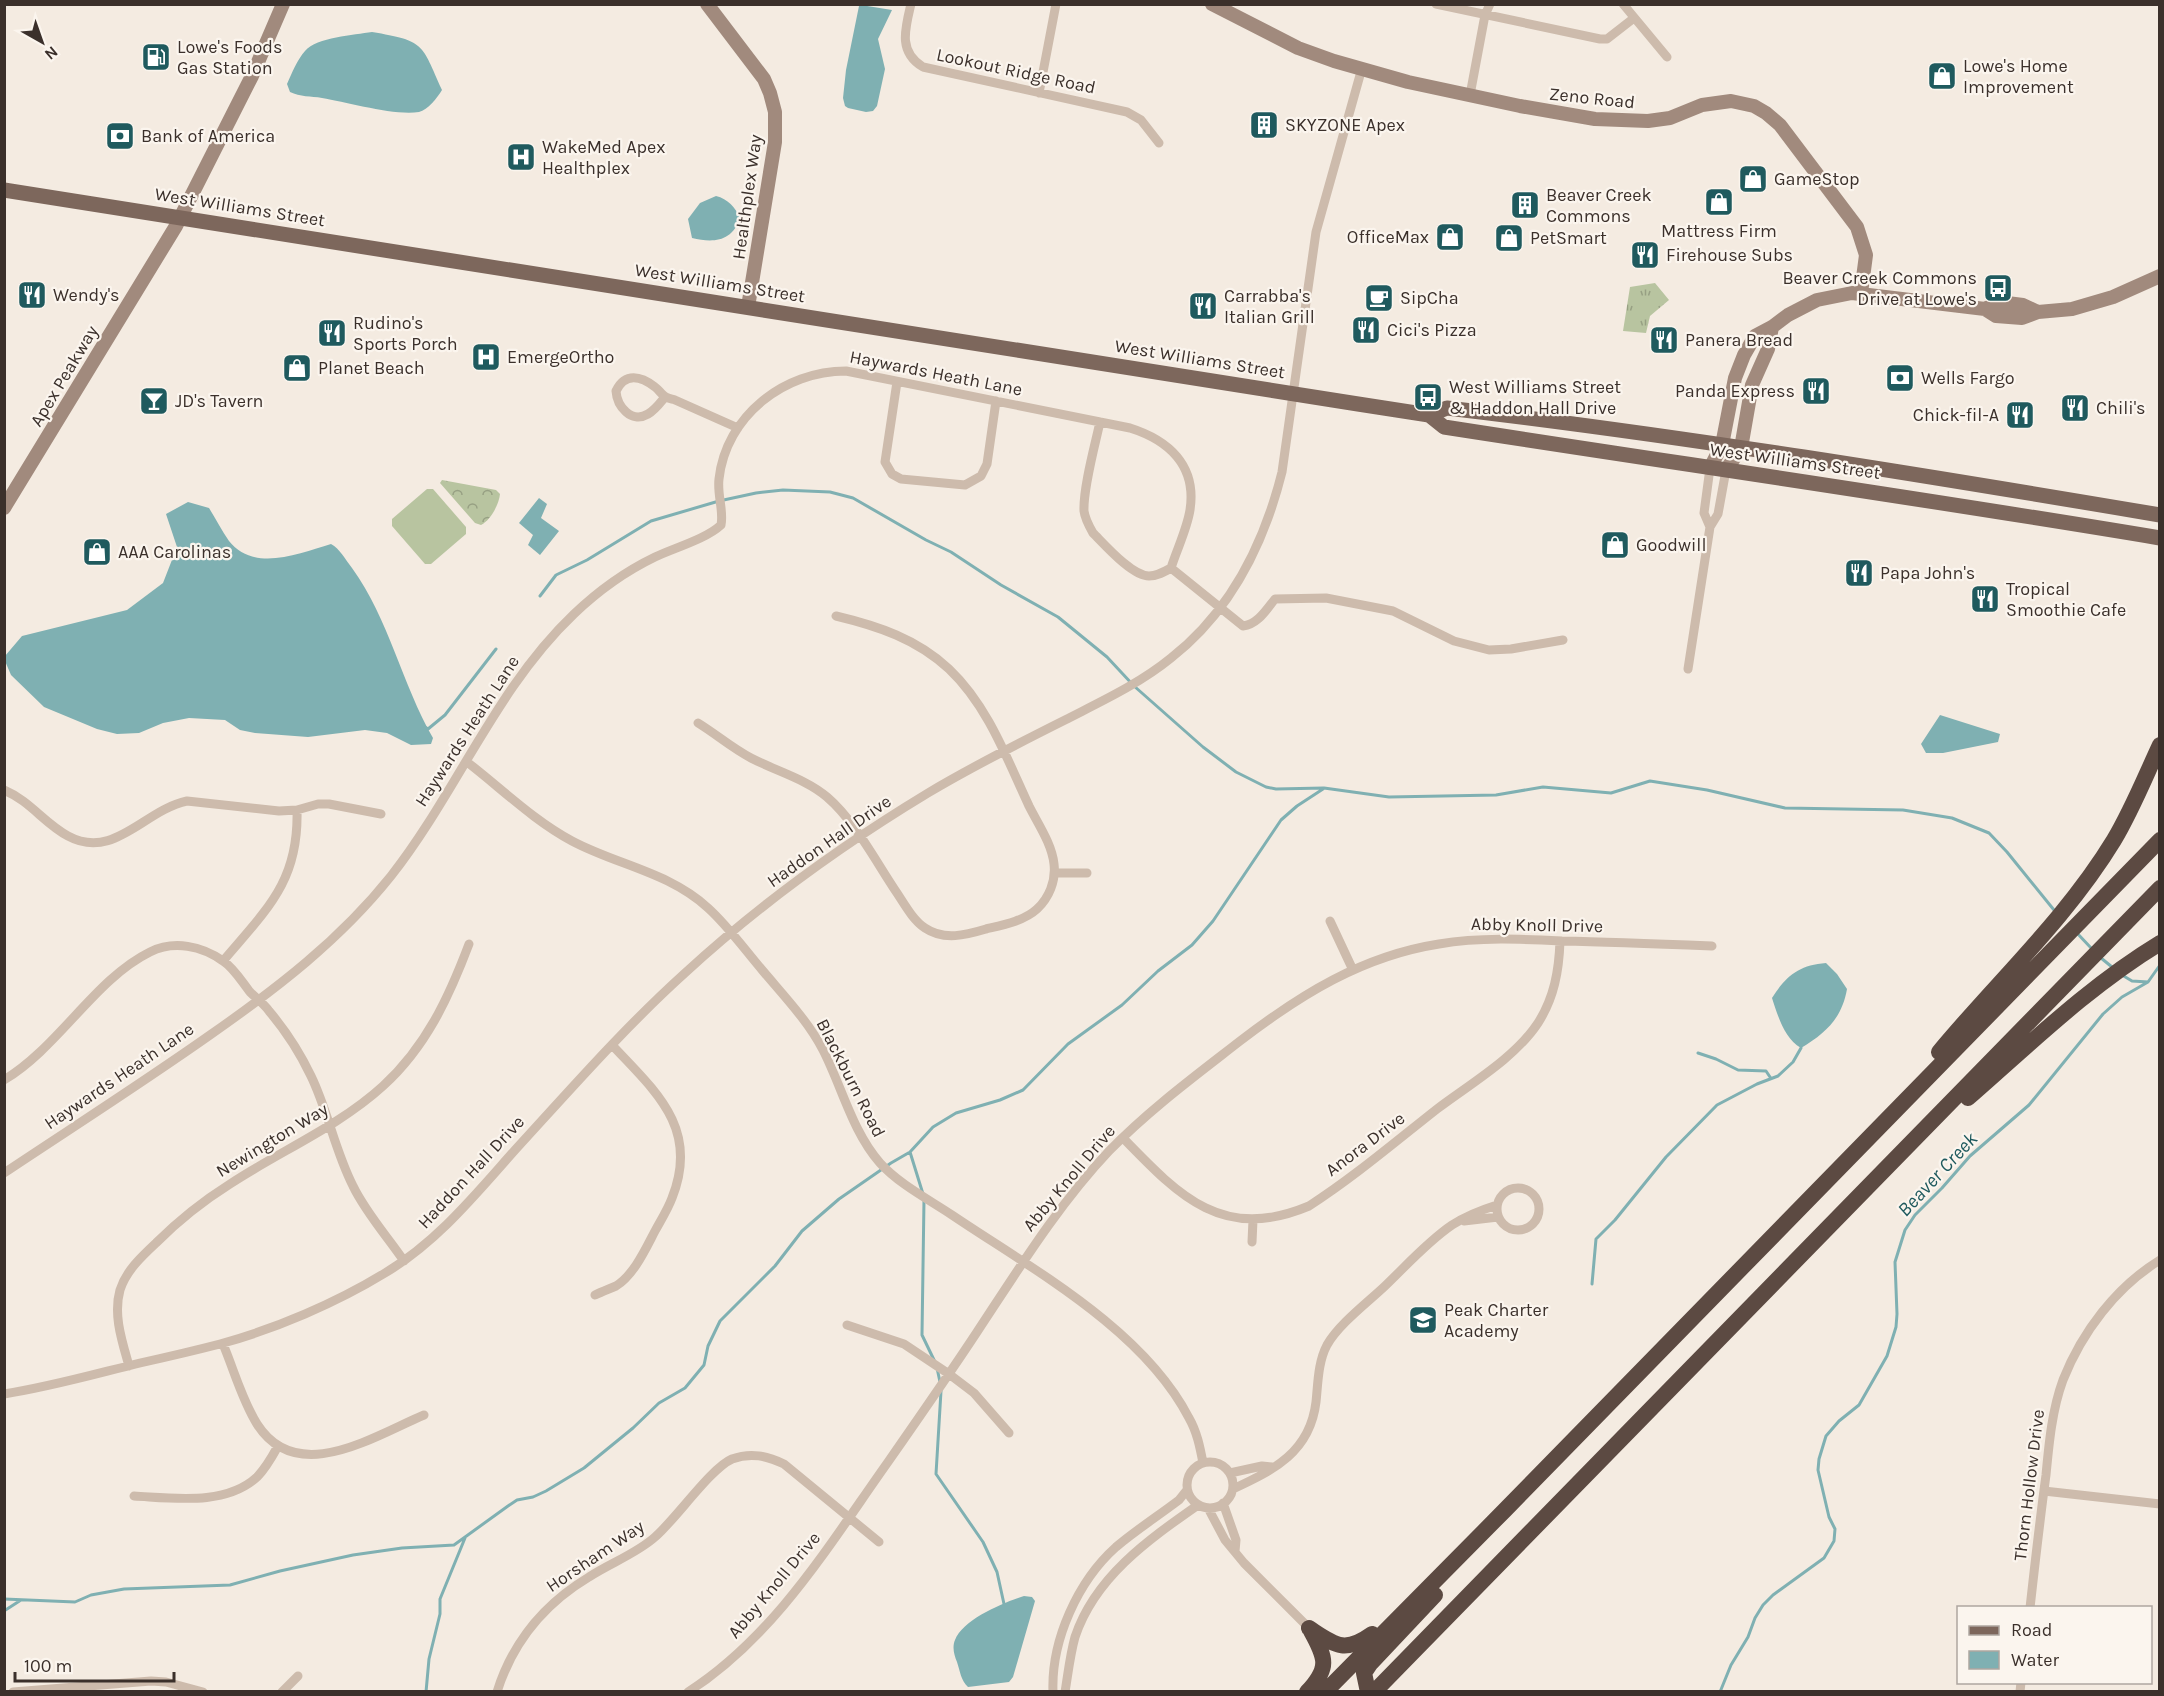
<svg xmlns="http://www.w3.org/2000/svg" width="2164" height="1696" font-family="Karla,sans-serif">
  <defs>
    <pattern id="grass-tufts" width="24" height="20" patternUnits="userSpaceOnUse" patternTransform="scale(1.5)"><rect width="24" height="20" fill="#b8c4a0"/><path d="M3 7l-1-3M5 7V3M7 7l1-3M15 17l-1-3M17 17v-4M19 17l1-3" fill="none" stroke="#97a083"/></pattern>
    <pattern id="park-crowns" width="20" height="18" patternUnits="userSpaceOnUse" patternTransform="scale(1.5)"><rect width="20" height="18" fill="#b8c4a0"/><path d="M2 6a3 3 0 1 1 6 0M12 15a3 3 0 1 1 6 0" fill="none" stroke="#97a083"/></pattern>
  </defs>
  <rect width="100%" height="100%" fill="#f4ebe1"/>
  <path fill="url(#grass-tufts)" d="M1655,283L1669,300L1650,316L1646,333L1623,331L1630,287Z"/>
  <path fill="url(#park-crowns)" d="M442,480L496,490L500,494C499,504 491,520 481,525L475,523L440,483Z"/>
  <path fill="#b8c4a0" d="M427,489H433L466,527V534L431,564H425L392,526V519Z"/>
  <path fill="#7fb0b2" d="M861,5L892,10L878,39L885,69L877,106L873,111L866,112L848,108L845,106L843,98L846,70L859,6Z
    M372,32C425,41 421,43 442,90C437,98 428,110 419,112C394,116 347,102 322,98C311,96 300,97 290,92L287,84C292,73 297,60 305,51C317,37 354,35 372,32Z
    M716,196C728,199 735,207 740,218C732,242 713,243 692,238L688,219L700,203Z
    M539,498L547,504L541,518L559,531L540,555L528,545L533,535L519,523Z
    M188,502L209,508C216,519 222,531 229,541C254,573 300,553 331,544C340,549 345,559 352,568C389,619 402,684 433,738L431,744L411,745L387,733L365,730L308,737L255,733L240,730L225,720L189,718L163,723L139,733L117,734L97,729L44,707L11,675L5,661V656L22,636L127,610L163,583L177,547L166,514Z
    M1940,715L2000,734L1998,742L1943,753H1926L1921,744Z
    M1826,963L1837,974L1847,989C1842,1018 1826,1033 1801,1048C1784,1038 1778,1016 1772,998C1786,976 1799,965 1826,963Z
    M1024,1596L1032,1597L1035,1601L1013,1677L1009,1682L968,1687C961,1681 960,1671 957,1662C954,1655 952,1647 955,1640C963,1619 1005,1602 1024,1596Z"/>
  <g fill="none" stroke-linecap="round" stroke-linejoin="round">
    <path stroke="#7fb0b2" stroke-width="3" d="M540,596L556,575L587,560L651,521L719,501L756,493L783,490L830,492L853,498L926,540L951,552L1001,585L1058,617L1107,657L1134,686L1203,747L1236,772L1266,787L1276,789L1324,788L1389,797L1496,795L1543,787L1611,793L1650,781L1707,790L1785,808L1903,810L1952,818L1989,833L2007,852L2054,910
      M425,727L428,729L445,715L496,649
      M2076,932L2092,949
      M2101,958L2112,967
      M2122,975L2132,981L2148,982
      M1698,1053L1716,1059L1738,1070L1766,1071L1770,1077
      M910,1152L923,1194
      M924,1200L922,1335L935,1362
      M1592,1284L1596,1239L1615,1220L1666,1157L1717,1105L1757,1084L1778,1076L1793,1062L1801,1048
      M937,1368L940,1382
      M941,1391L936,1474L983,1542L997,1572L1004,1604
      M4,1599L75,1602L91,1595L124,1589L230,1585L280,1571L353,1555L402,1548L454,1545L508,1506L517,1500L533,1497L546,1491L584,1468L633,1428L659,1403L685,1388L704,1365L708,1346L720,1321L775,1266L802,1231L839,1199L891,1163L910,1152L933,1127L956,1113L1000,1100L1023,1090L1068,1044L1122,1005L1158,971L1192,945L1213,921L1281,820L1297,806L1323,789
      M4,1611L21,1600
      M426,1692L429,1659L440,1614V1599L465,1538
      M1720,1692L1731,1665L1748,1637L1755,1618L1763,1605L1773,1595L1824,1558L1834,1541L1835,1529L1829,1517L1818,1470L1819,1459L1826,1436L1839,1421L1859,1405L1887,1356L1896,1327L1897,1314L1895,1262L1905,1230L1915,1215L1942,1188L1970,1156L2029,1105L2103,1014L2122,997L2148,982L2160,965"/>
    <path stroke="#cdbbac" stroke-width="9" d="M911,4C905,29 898,52 923,67L1127,112L1141,120L1159,143
      M1436,4L1600,39H1607L1634,18
      M1623,4L1667,57
      M1039,93L1056,4
      M1470,95L1485,15L1490,4
      M897,382L885,462L892,474L901,479L965,485L981,476L987,464L996,401
      M665,397C660,403 655,410 648,414C631,424 617,406 616,391C625,372 641,376 655,387C659,390 662,395 666,397C669,399 672,399 675,400L738,428
      M1100,422C1095,445 1083,488 1084,511C1085,519 1089,526 1093,533C1105,545 1132,576 1149,576C1157,576 1164,572 1171,568
      M1710,468L1704,513L1710,527
      M1688,669L1710,527L1718,514L1726,470
      M698,723C716,734 732,748 751,758C776,771 806,779 827,797C855,821 876,862 897,893C905,905 913,920 925,928C944,941 966,935 986,929C1003,925 1024,921 1037,909C1049,898 1056,881 1054,864C1052,844 1038,824 1029,806C1007,759 988,706 949,669C917,639 878,626 836,616
      M467,762C502,789 533,820 572,841C617,865 669,872 708,908C728,926 745,950 763,971C784,996 808,1021 823,1050C842,1087 852,1131 880,1163C899,1184 928,1199 952,1215C1032,1269 1143,1329 1189,1418C1197,1432 1200,1447 1203,1463
      M4,790C30,801 45,824 68,836C114,861 144,810 187,801L279,811L297,810L318,804H329L381,814
      M1054,873H1087
      M1330,921L1352,968
      M223,961C266,910 299,882 297,810
      M4,1080C59,1047 95,979 150,952C174,940 202,946 223,961C234,968 242,982 250,992C256,998 264,1004 269,1011C286,1031 300,1053 311,1076C328,1111 335,1151 353,1186C366,1213 387,1236 404,1261
      M1123,1138C1180,1197 1223,1242 1309,1206C1354,1177 1395,1142 1437,1109C1470,1084 1515,1058 1538,1023C1554,998 1559,971 1560,941
      M4,1173C73,1127 142,1083 210,1035C276,989 340,940 391,876C457,792 496,688 574,614C597,592 626,571 655,557C674,548 706,539 721,525C724,511 717,495 719,479C726,416 784,371 846,371L1130,428C1168,440 1197,465 1190,510C1187,529 1177,549 1171,568L1243,626C1258,624 1266,610 1275,599L1326,598L1393,611L1454,641L1489,650L1511,649L1563,640
      M1497 1209a21 21 0 1 1 42 0a21 21 0 1 1-42 0Z
      M1464,1221L1498,1217
      M1252,1242L1253,1220
      M595,1295C601,1292 609,1289 616,1286C634,1275 646,1248 655,1231C661,1220 668,1209 672,1198C700,1128 655,1091 612,1045
      M847,1325L904,1344L949,1374L974,1393L1009,1433
      M223,1344C234,1370 242,1400 257,1424C297,1487 374,1436 424,1415
      M129,1366C122,1341 113,1315 120,1290C126,1271 141,1257 156,1243C178,1221 203,1201 230,1184C280,1151 338,1127 383,1086C426,1047 449,997 469,944
      M4,1394C50,1387 95,1374 140,1363C167,1357 193,1351 220,1344C275,1329 336,1303 385,1273C437,1242 475,1195 515,1150C570,1090 624,1028 685,973C759,905 842,845 928,793C973,766 1019,743 1065,720C1102,701 1139,684 1171,658C1231,611 1264,544 1282,472L1316,232L1362,68
      M1187 1485a23 23 0 1 1 46 0a23 23 0 1 1-46 0Z
      M1230,1473L1262,1466L1272,1467
      M1233,1489C1274,1470 1310,1452 1316,1402C1318,1383 1318,1362 1327,1345C1339,1324 1367,1303 1385,1286C1406,1266 1427,1242 1452,1225C1466,1216 1481,1210 1497,1205
      M2044,1491L2160,1504
      M134,1496C173,1498 226,1506 257,1477C266,1468 272,1457 278,1446
      M1223,1503L1236,1540L1235,1551
      M1208,1508L1225,1540L1244,1563L1309,1628
      M2030,1608C2035,1563 2040,1519 2046,1475C2049,1443 2052,1410 2063,1380C2082,1332 2116,1287 2160,1260
      M13,1692L151,1681L166,1682L203,1692
      M282,1692L298,1676
      M497,1692C513,1641 544,1604 589,1577C610,1563 636,1554 655,1537C676,1519 711,1468 732,1459C751,1452 767,1456 784,1464L879,1542
      M688,1692C775,1636 829,1545 888,1462C918,1419 948,1376 977,1332C1018,1270 1058,1205 1109,1151C1149,1110 1195,1076 1240,1041C1300,995 1362,956 1439,944C1480,937 1521,939 1562,941C1612,942 1662,944 1712,946
      M1053,1692C1051,1640 1078,1581 1116,1547C1136,1530 1158,1516 1179,1500L1187,1490
      M1065,1692C1068,1674 1070,1655 1075,1637C1095,1577 1148,1540 1198,1505
      M2020,1692L2021,1682"/>
    <path stroke="#a18a7d" stroke-width="14" d="M707,4L764,79L770,93L775,112V142L748,307
      M1212,4L1298,48L1334,61L1408,82L1520,106L1595,119L1648,121L1670,118L1702,105L1731,101L1754,106L1766,113L1780,125L1857,227L1866,255L1861,293
      M1985,309L1999,302L2023,305L2038,312
      M1710,468L1722,445L1735,378L1744,355L1755,336L1772,327L1788,315L1817,300L1852,293L1985,309L1996,316L2022,318L2038,312L2072,309L2113,297L2160,276
      M1726,470L1741,448L1752,385L1768,349L1772,327
      M4,508L176,226L252,76L283,4"/>
    <path stroke="#7d675c" stroke-width="15" d="M4,190L1358,404L1429,415L1447,408C1685,436 1923,475 2160,515
      M1429,415L1444,427C1682,464 1921,498 2160,538"/>
    <path stroke="#5c4a42" stroke-width="16" d="M1939,1052C1997,982 2066,919 2114,840C2132,810 2145,777 2160,745
      M1968,1098C2030,1044 2089,986 2160,943
      M1309,1628C1335,1645 1344,1654 1372,1634
      M1307,1692C1330,1668 1326,1658 1311,1631
      M1325,1692L1504,1511L2160,840
      M1368,1692L1364,1673L1370,1664L1435,1595
      M1374,1692L2160,888"/>
  </g>
  <defs>
    <g id="fuel-square" transform="scale(1.5)"><rect x="-9" y="-9" width="18" height="18" rx="4" fill="#1f5a5e" stroke="#fbf5ee"/><path d="M-5.5-6h7V0h2V4h1.3V-2.5L3-4.5l.8-.8L6-3V5H2.5V1h-1V6h-7ZM-4.2-4.7v3.2H.2V-4.7Z" fill="#fff"/></g>
    <g id="shop-square" transform="scale(1.5)"><rect x="-9" y="-9" width="18" height="18" rx="4" fill="#1f5a5e" stroke="#fbf5ee"/><path d="M-5-2.5h2.3a2.7 3.5 0 0 1 5.4 0H5L5.5 6h-11ZM-1.5-2.5h3a1.5 2.3 0 0 0-3 0Z" fill="#fff"/></g>
    <g id="building-square" transform="scale(1.5)"><rect x="-9" y="-9" width="18" height="18" rx="4" fill="#1f5a5e" stroke="#fbf5ee"/><path d="M-4-6H4V6H1V3H-1V6H-4ZM-2.5-4.3h1.7v1.8h-1.7ZM.8-4.3h1.7v1.8H.8ZM-2.5-1h1.7V.8h-1.7ZM.8-1h1.7V.8H.8Z" fill="#fff"/></g>
    <g id="bank-square" transform="scale(1.5)"><rect x="-9" y="-9" width="18" height="18" rx="4" fill="#1f5a5e" stroke="#fbf5ee"/><path d="M-6-4H6V4H-6ZM0-2.3a2.3 2.3 0 1 0 0 4.6a2.3 2.3 0 1 0 0-4.6Z" fill="#fff"/></g>
    <g id="hospital-square" transform="scale(1.5)"><rect x="-9" y="-9" width="18" height="18" rx="4" fill="#1f5a5e" stroke="#fbf5ee"/><path d="M-5-5h3v3.5h4V-5h3V5h-3V1.5h-4V5h-3Z" fill="#fff"/></g>
    <g id="restaurant-square" transform="scale(1.5)"><rect x="-9" y="-9" width="18" height="18" rx="4" fill="#1f5a5e" stroke="#fbf5ee"/><path d="M-5-6h1v4h1v-4h1v4h1v-4h1v5L-1.5 .5V6h-2V.5L-5-1ZM5-6V6H3V1.5H1.5Q1.5-4 5-6Z" fill="#fff"/></g>
    <g id="bus-square" transform="scale(1.5)"><rect x="-9" y="-9" width="18" height="18" rx="4" fill="#1f5a5e" stroke="#fbf5ee"/><path d="M-5-6H5V4H4V6H2V4H-2V6H-4V4H-5ZM-3.5-4V0h7V-4ZM-3.5 1.2v1.5H-2V1.2ZM2 1.2v1.5H3.5V1.2Z" fill="#fff"/></g>
    <g id="cafe-square" transform="scale(1.5)"><rect x="-9" y="-9" width="18" height="18" rx="4" fill="#1f5a5e" stroke="#fbf5ee"/><path d="M-5.5-4.5H6V0H3Q3 3.5 0 3.5H-2.5Q-5.5 3.5-5.5 0ZM3-3.2v2h1.7v-2ZM-6 4.5H4V6H-6Z" fill="#fff"/></g>
    <g id="bar-square" transform="scale(1.5)"><rect x="-9" y="-9" width="18" height="18" rx="4" fill="#1f5a5e" stroke="#fbf5ee"/><path d="M-6-5H6L.8 .8V4.5H3.5V6h-7V4.5H-.8V.8Z" fill="#fff"/></g>
    <g id="school-square" transform="scale(1.5)"><rect x="-9" y="-9" width="18" height="18" rx="4" fill="#1f5a5e" stroke="#fbf5ee"/><path d="M0-5L7-2L0 1L-7-2ZM-4 1L0 2.5L4 1V4Q0 6-4 4Z" fill="#fff"/></g>
  </defs>
  <g fill-rule="evenodd">
    <use href="#fuel-square" x="156" y="57"/>
    <use href="#shop-square" x="1942" y="76"/>
    <use href="#building-square" x="1264" y="125"/>
    <use href="#bank-square" x="120" y="136"/>
    <use href="#hospital-square" x="521" y="157"/>
    <use href="#shop-square" x="1753" y="179"/>
    <use href="#shop-square" x="1719" y="202"/>
    <use href="#building-square" x="1525" y="205"/>
    <use href="#shop-square" x="1450" y="237"/>
    <use href="#shop-square" x="1509" y="238"/>
    <use href="#restaurant-square" x="1645" y="255"/>
    <use href="#bus-square" x="1998" y="288"/>
    <use href="#restaurant-square" x="32" y="295"/>
    <use href="#cafe-square" x="1379" y="298"/>
    <use href="#restaurant-square" x="1203" y="306"/>
    <use href="#restaurant-square" x="1366" y="330"/>
    <use href="#restaurant-square" x="332" y="333"/>
    <use href="#restaurant-square" x="1664" y="340"/>
    <use href="#hospital-square" x="486" y="357"/>
    <use href="#shop-square" x="297" y="368"/>
    <use href="#bank-square" x="1900" y="378"/>
    <use href="#restaurant-square" x="1816" y="391"/>
    <use href="#bus-square" x="1428" y="397"/>
    <use href="#bar-square" x="154" y="401"/>
    <use href="#restaurant-square" x="2075" y="408"/>
    <use href="#restaurant-square" x="2020" y="415"/>
    <use href="#shop-square" x="1615" y="545"/>
    <use href="#shop-square" x="97" y="552"/>
    <use href="#restaurant-square" x="1859" y="573"/>
    <use href="#restaurant-square" x="1985" y="599"/>
    <use href="#school-square" x="1423" y="1320"/>
  </g>
  <g text-anchor="middle" stroke-width="4.5" stroke-linejoin="round" paint-order="stroke">
    <g font-size="18" fill="#3b302b" stroke="#fbf5ee" text-anchor="start">
      <text x="177" y="53">Lowe's Foods<tspan x="177" dy="21">Gas Station</tspan></text>
      <text x="1963" y="72">Lowe's Home<tspan x="1963" dy="21">Improvement</tspan></text>
      <text x="1285" y="131">SKYZONE Apex</text>
      <text x="141" y="142">Bank of America</text>
      <text x="542" y="153">WakeMed Apex<tspan x="542" dy="21">Healthplex</tspan></text>
      <text x="1774" y="185">GameStop</text>
      <text x="1546" y="201">Beaver Creek<tspan x="1546" dy="21">Commons</tspan></text>
      <text x="1719" y="237" text-anchor="middle">Mattress Firm</text>
      <text x="1429" y="243" text-anchor="end">OfficeMax</text>
      <text x="1530" y="244">PetSmart</text>
      <text x="1666" y="261">Firehouse Subs</text>
      <text x="1977" y="284" text-anchor="end">Beaver Creek Commons<tspan x="1977" dy="21">Drive at Lowe's</tspan></text>
      <text x="53" y="301">Wendy's</text>
      <text x="1224" y="302">Carrabba's<tspan x="1224" dy="21">Italian Grill</tspan></text>
      <text x="1400" y="304">SipCha</text>
      <text x="353" y="329">Rudino's<tspan x="353" dy="21">Sports Porch</tspan></text>
      <text x="1387" y="336">Cici's Pizza</text>
      <text x="1685" y="346">Panera Bread</text>
      <text x="507" y="363">EmergeOrtho</text>
      <text x="318" y="374">Planet Beach</text>
      <text x="1921" y="384">Wells Fargo</text>
      <text x="1449" y="393">West Williams Street<tspan x="1449" dy="21">&amp; Haddon Hall Drive</tspan></text>
      <text x="1795" y="397" text-anchor="end">Panda Express</text>
      <text x="175" y="407">JD's Tavern</text>
      <text x="2096" y="414">Chili's</text>
      <text x="1999" y="421" text-anchor="end">Chick-fil-A</text>
      <text x="1636" y="551">Goodwill</text>
      <text x="118" y="558">AAA Carolinas</text>
      <text x="1880" y="579">Papa John's</text>
      <text x="2006" y="595">Tropical<tspan x="2006" dy="21">Smoothie Cafe</tspan></text>
      <text x="1444" y="1316">Peak Charter<tspan x="1444" dy="21">Academy</tspan></text>
    </g>
    <g font-size="18" fill="#3b302b" stroke="#fbf5ee">
      <text transform="translate(1016 71) rotate(12)" y="6">Lookout Ridge Road</text>
      <text transform="translate(1592 98) rotate(6)" y="6">Zeno Road</text>
      <text transform="translate(747 197) rotate(-82)" y="6">Healthplex Way</text>
      <text transform="translate(240 207) rotate(9)" y="6">West Williams Street</text>
      <text transform="translate(720 283) rotate(9)" y="6">West Williams Street</text>
      <text transform="translate(1200 359) rotate(9)" y="6">West Williams Street</text>
      <text transform="translate(936 373) rotate(11)" y="6">Haywards Heath Lane</text>
      <text transform="translate(64 376) rotate(-59)" y="6">Apex Peakway</text>
      <text transform="translate(1795 461) rotate(8)" y="6">West Williams Street</text>
      <text transform="translate(467 731) rotate(-57)" y="6">Haywards Heath Lane</text>
      <text transform="translate(829 841) rotate(-35)" y="6">Haddon Hall Drive</text>
      <text transform="translate(1537 925) rotate(1)" y="6">Abby Knoll Drive</text>
      <text transform="translate(119 1076) rotate(-34)" y="6">Haywards Heath Lane</text>
      <text transform="translate(851 1078) rotate(63)" y="6">Blackburn Road</text>
      <text transform="translate(272 1140) rotate(-31)" y="6">Newington Way</text>
      <text transform="translate(1365 1144) rotate(-37)" y="6">Anora Drive</text>
      <text transform="translate(471 1172) rotate(-47)" y="6">Haddon Hall Drive</text>
      <text transform="translate(1069 1178) rotate(-50)" y="6">Abby Knoll Drive</text>
      <text transform="translate(2029 1485) rotate(-83)" y="6">Thorn Hollow Drive</text>
      <text transform="translate(595 1556) rotate(-34)" y="6">Horsham Way</text>
      <text transform="translate(774 1585) rotate(-50)" y="6">Abby Knoll Drive</text>
    </g>
    <g font-size="20" font-style="italic" fill="#1f5a5e" stroke="#fbf5ee">
      <text transform="translate(1937 1174) rotate(-47)" y="7">Beaver Creek</text>
    </g>
  </g>
  <rect width="2164" height="1696" fill="none" stroke="#3b302b" stroke-width="12"/>
  <rect x="1957" y="1606" width="195" height="78" fill="#fbf5ee" stroke="#aea6a0" stroke-width="1.5"/>
  <rect x="1969" y="1626" width="30" height="9" fill="#7d675c" stroke="#aea6a0" stroke-width="1.5"/>
  <text x="2011" y="1636" font-size="18" fill="#3b302b">Road</text>
  <rect x="1969" y="1651" width="30" height="18" fill="#7fb0b2" stroke="#aea6a0" stroke-width="1.5"/>
  <text x="2011" y="1666" font-size="18" fill="#3b302b">Water</text>
  <g transform="translate(42 42) rotate(140)" stroke="#fbf5ee" stroke-width="4.5" paint-order="stroke">
  <path d="M0-4.5L10 22L0 15L-10 22Z" fill="#3b302b"/>
  <text y="-9" font-size="16" font-weight="bold" text-anchor="middle" fill="#3b302b">N</text>
  </g>
  <path d="M15 1672v9h159v-9" fill="none" stroke="#3b302b" stroke-width="3"/>
  <text x="24" y="1672" font-size="18" fill="#3b302b" stroke="#fbf5ee" stroke-width="4.5" paint-order="stroke">100 m</text>
</svg>
